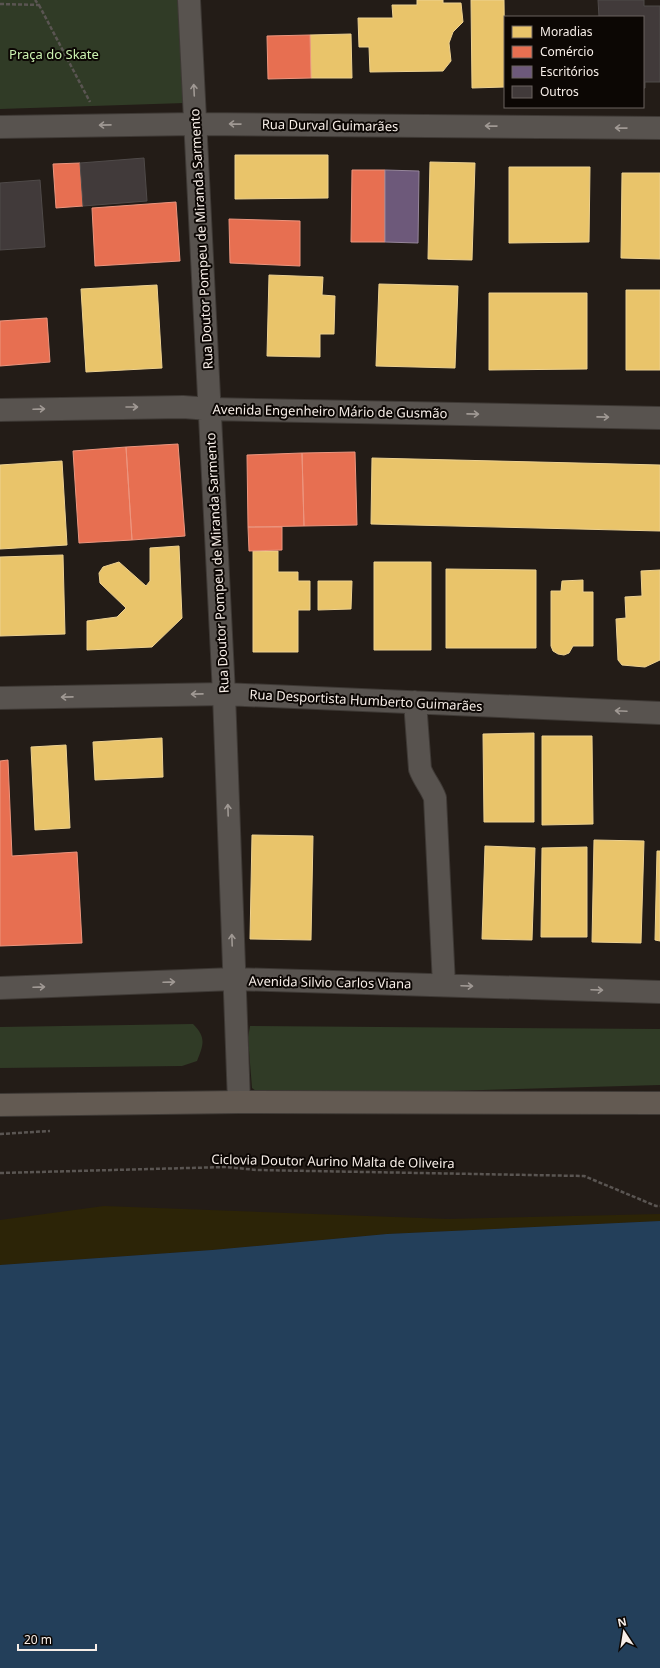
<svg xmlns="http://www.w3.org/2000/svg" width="660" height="1668" font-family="'Noto Sans',sans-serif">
  <rect width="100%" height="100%" fill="#231c17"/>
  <path fill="#303b26" d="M0,0H181L185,103L0,109Z
    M193,1024C206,1037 204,1044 197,1061L182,1066L0,1068V1027Z
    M250,1026L660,1029V1085L263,1096L252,1088L248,1038Z"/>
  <path fill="#2c2407" d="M104,1206L448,1219L660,1214V1221L387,1234L212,1250L0,1265V1220Z"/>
  <path fill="#233f5a" d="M660,1221V1668H0V1265L212,1250L387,1234Z"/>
  <path fill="#e9c46a" stroke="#edd190" d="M417,0H443V3H461L463,22L453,32L449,43L451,61L443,71L370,72L369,47H359L358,18H393L392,5H417Z
    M471,0H504L505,87L472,88Z
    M351,34L352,78H311L310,35Z
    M235,155H328V198L235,199Z
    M430,162L475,163L472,260L428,259Z
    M509,167H590L589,242L509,243Z
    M622,173H660V259L621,258Z
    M269,275L323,277L322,295L335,296L334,334H320V357L267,356Z
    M379,284L458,286L455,368L376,366Z
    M157,285L162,368L86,372L81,289Z
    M626,290H660V370H626Z
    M489,293H587V369L489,370Z
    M372,458L660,465V531L371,524Z
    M62,461L67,545L0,549V465Z
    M179,546L182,618L152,647L87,650V621L117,617L126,608L100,583L99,573L103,567L119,562L146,586L150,581V548Z
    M253,551H278V572H298V581H310V610H298V652H253Z
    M63,555L65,634L0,636V557Z
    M374,562H431V650H374Z
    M446,569L536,570V648H446Z
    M660,570V660L645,667L622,665L618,660L616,619L626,618L625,597L642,596L641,571Z
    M583,580V592H593V646H573L569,653L564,655L558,654L553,651L551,646V591H561L562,581Z
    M318,581H352L351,609L318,610Z
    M534,733V822H484L483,734Z
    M542,736H592L593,824L542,825Z
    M162,738L163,777L95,780L93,742Z
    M66,745L70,828L35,830L31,747Z
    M252,835L313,836L311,940L250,939Z
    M594,840L644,841L641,943L592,942Z
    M485,846L535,848L532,940L482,939Z
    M587,847V937H541L542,848Z
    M657,851H660V941L655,940Z"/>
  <path fill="#e76f51" stroke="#ec957e" d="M310,35L311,78L268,79L267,36Z
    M80,163L83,206L56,208L53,164Z
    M352,170H385V242H351Z
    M176,202L180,261L95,266L92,208Z
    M229,219L300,221V266L230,263Z
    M47,318L50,362L0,366V321Z
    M178,444L185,536L132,540L126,447Z
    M126,447L132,540L79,543L73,451Z
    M355,452L357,525L304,526L302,453Z
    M302,453L304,526L248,527L247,455Z
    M248,527H282V550L249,551Z
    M8,760L12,856L77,852L82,943L0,946V761Z"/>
  <path fill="#6d597a" stroke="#96869b" d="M385,170L419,171L418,243L385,242Z"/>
  <path fill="#413a3a" stroke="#4f4a49" d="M598,0H644V6H660V82H645V88H643V17H599Z
    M144,158L147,201L83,206L80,163Z
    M40,180L45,247L0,250V183Z"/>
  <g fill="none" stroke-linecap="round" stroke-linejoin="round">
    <g stroke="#3e3935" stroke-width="24">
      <path id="minor" d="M189,0L224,694L239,1102
        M0,127L195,124L660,128
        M0,410L183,407L210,409L660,418
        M0,698L224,694L660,713
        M415,702L420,769C424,780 431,787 435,798L444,985
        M0,988L234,979L660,992"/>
    </g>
    <g stroke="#3e3935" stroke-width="24">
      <path id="major" d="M0,1105L239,1102L660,1103"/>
    </g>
    <path stroke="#5a5552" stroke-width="2.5" stroke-dasharray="4 2" stroke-linecap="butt" d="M0,4L39,5L35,0
      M39,5L90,102
      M0,1134L50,1131
      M0,1173L226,1167L257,1170L584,1176L656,1206H660"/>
    <use href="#minor" stroke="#58534f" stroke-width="22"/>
    <use href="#major" stroke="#635a52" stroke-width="22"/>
  </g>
  <defs><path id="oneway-shaft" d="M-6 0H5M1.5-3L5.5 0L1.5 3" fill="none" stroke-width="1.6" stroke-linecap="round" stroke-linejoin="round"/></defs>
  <g stroke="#a09994">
    <use href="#oneway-shaft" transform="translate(194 90) rotate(-93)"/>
    <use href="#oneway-shaft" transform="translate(235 124) rotate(-179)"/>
    <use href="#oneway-shaft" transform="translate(105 125) rotate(179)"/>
    <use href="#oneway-shaft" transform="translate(491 126) rotate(-179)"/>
    <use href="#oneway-shaft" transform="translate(621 128) rotate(-179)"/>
    <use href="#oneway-shaft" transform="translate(132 407)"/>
    <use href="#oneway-shaft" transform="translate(39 409) rotate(-2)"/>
    <use href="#oneway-shaft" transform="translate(473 414) rotate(1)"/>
    <use href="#oneway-shaft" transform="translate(603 417) rotate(1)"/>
    <use href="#oneway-shaft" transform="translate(197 694) rotate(179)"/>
    <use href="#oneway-shaft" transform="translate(67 697) rotate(179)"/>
    <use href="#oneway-shaft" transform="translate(621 711) rotate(-177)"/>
    <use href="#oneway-shaft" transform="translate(228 810) rotate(-92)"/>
    <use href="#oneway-shaft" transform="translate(232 940) rotate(-92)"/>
    <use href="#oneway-shaft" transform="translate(169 982) rotate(-2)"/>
    <use href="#oneway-shaft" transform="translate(467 986) rotate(2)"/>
    <use href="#oneway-shaft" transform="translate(39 987) rotate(-2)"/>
    <use href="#oneway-shaft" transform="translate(597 990) rotate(2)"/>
  </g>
  <g text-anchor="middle" stroke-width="4" stroke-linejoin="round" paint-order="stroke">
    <g font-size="13" fill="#cbf2b0" stroke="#0c0704">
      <text x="54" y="59">Praça do Skate</text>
    </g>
    <g font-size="13" fill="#f7eee8" stroke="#0c0704">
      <text transform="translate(330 125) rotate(1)" y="5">Rua Durval Guimarães</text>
      <text transform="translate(201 239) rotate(-93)" y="5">Rua Doutor Pompeu de Miranda Sarmento</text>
      <text transform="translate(330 411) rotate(1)" y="5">Avenida Engenheiro Mário de Gusmão</text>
      <text transform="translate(217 563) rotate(-93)" y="5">Rua Doutor Pompeu de Miranda Sarmento</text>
      <text transform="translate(366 700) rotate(3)" y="5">Rua Desportista Humberto Guimarães</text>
      <text transform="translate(330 982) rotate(1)" y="5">Avenida Silvio Carlos Viana</text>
      <text transform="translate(333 1161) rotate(1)" y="5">Ciclovia Doutor Aurino Malta de Oliveira</text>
    </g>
  </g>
  <rect x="504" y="16" width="140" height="92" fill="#0c0704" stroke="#6a635f"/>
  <rect x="512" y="26" width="20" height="12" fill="#e9c46a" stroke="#6a635f"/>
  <text x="540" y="36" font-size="12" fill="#f7eee8">Moradias</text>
  <rect x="512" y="46" width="20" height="12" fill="#e76f51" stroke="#6a635f"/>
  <text x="540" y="56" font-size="12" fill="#f7eee8">Comércio</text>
  <rect x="512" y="66" width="20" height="12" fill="#6d597a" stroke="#6a635f"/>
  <text x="540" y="76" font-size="12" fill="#f7eee8">Escritórios</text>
  <rect x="512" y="86" width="20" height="12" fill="#413a3a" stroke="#6a635f"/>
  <text x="540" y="96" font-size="12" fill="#f7eee8">Outros</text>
  <g transform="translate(624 1632) rotate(348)" stroke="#0c0704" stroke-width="3" paint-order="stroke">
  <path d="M0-3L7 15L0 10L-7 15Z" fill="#f7eee8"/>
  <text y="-6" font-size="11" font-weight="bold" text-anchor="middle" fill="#f7eee8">N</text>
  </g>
  <path d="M18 1644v6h78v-6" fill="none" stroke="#f7eee8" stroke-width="2"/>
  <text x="24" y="1644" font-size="12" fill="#f7eee8" stroke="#0c0704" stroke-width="3" paint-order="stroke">20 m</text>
</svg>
